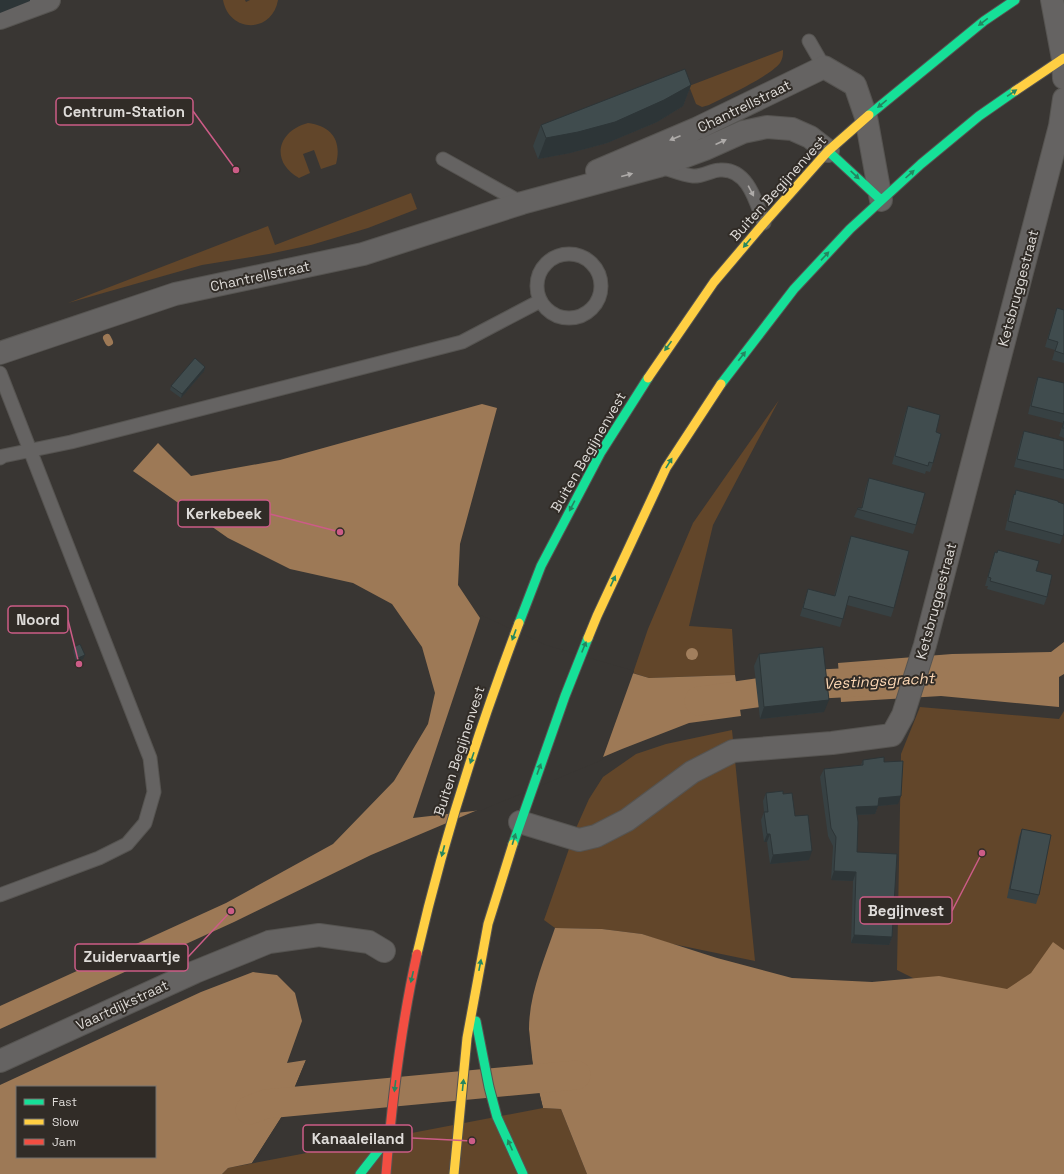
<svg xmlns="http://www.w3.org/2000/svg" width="1064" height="1174" font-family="'Space Grotesk',sans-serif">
  <rect width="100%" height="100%" fill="#393633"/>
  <path fill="#62462a" d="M223,0H245L246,2L250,0H278C272,34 229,33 223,0Z
    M783,50C783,55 783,58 780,63C769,77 726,96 709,105L702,107L696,104L689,86Z
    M308,123C332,126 342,141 336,164L321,169L314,150L303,154L310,173L299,178C270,162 277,131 308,123Z
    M411,193L417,209L368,228L311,245L269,254L202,265L68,303L268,226L275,245Z
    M779,400L713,525L689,626L732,629L735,675L649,678L633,673L648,629L693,523Z
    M920,707L1059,719L1064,711V1054L897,970L901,754Z
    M732,730L755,961L668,943L642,934L602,929L555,928L544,920L577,826L589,799L603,777L636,754L666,744Z
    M543,1108L561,1109L587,1174H222L228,1168Z"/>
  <path fill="#9d7956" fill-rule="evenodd" d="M482,404L497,408L460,544L458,585L480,618L545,647L649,678L735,675L741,716L689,723L622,749L371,855L234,922L0,1029V1006L226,903L333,844L394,781L428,724L435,693L422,647L392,604L353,583L290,569L228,538L133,471L158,443L191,476L280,460Z
    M1064,642V674L1059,677V707L941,696L841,702L838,663L952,654L1051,652Z
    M555,928L602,929L642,934L717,958L792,978L872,982L939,976L1007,989L1031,973L1053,942L1064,950V1174H587L561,1109L543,1108C537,1083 529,1056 529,1029C529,995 544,960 555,928Z
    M253,972L277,975L295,993L302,1021L287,1063L306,1060L284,1113L252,1163L228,1168L222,1174H0V1085L201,992ZM17,1087H155V1157H17Z"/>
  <path fill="#393633" d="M481,615L546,645L634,671L602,760L482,810L413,818Z
    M527,1030H529L533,1066L543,1108H541L531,1067Z
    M306,1060L308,1061L286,1114L255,1163H252L284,1113Z"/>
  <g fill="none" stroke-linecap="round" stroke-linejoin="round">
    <path stroke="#9d7956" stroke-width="8" d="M107,338L109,342"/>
    <path stroke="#9d7956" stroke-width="29" d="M699,701L821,684L879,681
      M250,1110L266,1104L576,1075"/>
    <g stroke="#565451" stroke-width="15">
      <path id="lane" d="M809,41L824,67
        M443,159L522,203
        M661,167C671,170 683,175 693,176C702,177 712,170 720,170C748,168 756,202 764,223
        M537 286a32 32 0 1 1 64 0a32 32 0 1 1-64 0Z
        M0,373L150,758L154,792L145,823L127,844L99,858L0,895
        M0,458L3,456L71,442L462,342L540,301"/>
    </g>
    <g stroke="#565451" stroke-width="24">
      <path id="street" d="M1052,0L1063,59L1064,78
        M0,18L49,0
        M597,171L698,128L824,67L855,85L866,117L881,200
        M0,353L175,294L363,254L522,203L659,166L705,149L743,132L767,127L792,129L810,137L828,151
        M520,822L579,840L596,836L627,820L692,772L733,751L832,743L892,735L903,715L925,645L1060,126L1064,99
        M0,1061L195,972L269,942L319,935L369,942L384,951"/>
    </g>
    <g stroke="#565451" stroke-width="11">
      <path id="fast" d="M869,115L984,21L1015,0
        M828,151L881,200
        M721,384L794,289L850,229L921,164L979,116L1015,91
        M519,623L541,566L601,452L648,378
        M513,844L565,696L588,638
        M476,1021L489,1087L497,1117L523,1174
        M360,1174L389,1137"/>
    </g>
    <g stroke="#565451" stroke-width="11">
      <path id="slow" d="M1015,91L1064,58
        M648,378L714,282L764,223L828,151L869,115
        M588,638L597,616L666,468L721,384
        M417,954C443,841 478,731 519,623
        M454,1174L467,1038L488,924L513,844"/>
    </g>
    <g stroke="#565451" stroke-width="11">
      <path id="jam" d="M386,1174C392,1100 401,1026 417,954"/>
    </g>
    <use href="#lane" stroke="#656362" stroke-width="13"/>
    <use href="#street" stroke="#656362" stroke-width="22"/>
    <use href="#fast" stroke="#16e098" stroke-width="9"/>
    <use href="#slow" stroke="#ffcf43" stroke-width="9"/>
    <use href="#jam" stroke="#f24e42" stroke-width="9"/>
  </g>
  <circle fill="#a27f5d" cx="692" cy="654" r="6"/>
  <path fill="#374143" d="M691,85L683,106L657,122L607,143L570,153L538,159L533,146L541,125Z
    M1057,308L1064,310V363L1052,360L1055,350L1045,347L1054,316Z
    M205,367L204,371L181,398L170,390L171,386Z
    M1038,377L1064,383V438L1059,436L1063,423L1028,414L1035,385Z
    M908,406L936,432L933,463L930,472L926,471L925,474L892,464L905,414Z
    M1024,431L1064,441V479L1014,467L1021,439Z
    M869,478L916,525L913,534L854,517L858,508H861L866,486Z
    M1016,490L1058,502L1064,533L1060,544L1005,530L1011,502L1014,494H1015Z
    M851,536L894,608L891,617L847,605L840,627L800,616L808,589L834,596L848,544Z
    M995,552L1036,571L1047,597L1044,605L987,589L988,586H985L992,561Z
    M74,647L83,659L76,662L73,651Z
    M759,654L824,712L760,719L754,666Z
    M863,760L884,762L898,804L878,806L875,814L857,815V852L892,937L889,945L851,943L853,881L831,880L833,846L828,836L820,777L824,769L861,765Z
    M766,793L783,794L795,816L809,860L770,864L767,842H764L761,820L764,812L763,801Z
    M1022,829L1039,895L1036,904L1007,898L1019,837Z"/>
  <path fill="#2d3537" d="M0,0H30V1L0,13Z
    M691,85L683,106L657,122L607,143L570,153L538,159L546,138Z
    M205,367L204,371L181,398L182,394Z
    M85,655L83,659L76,662L78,658Z
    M829,700L824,712L760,719L764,707Z
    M901,796L898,804L878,806L875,814L853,815L856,807L879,798Z
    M767,834H770L767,842H764Z
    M812,851L809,860L770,864L773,855Z
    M834,871L856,872L853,881L831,880Z
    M854,935L892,937L889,945L851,943Z"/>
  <path fill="#404c4e" stroke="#2d3537" d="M685,69L691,85L664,100L615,122L578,132L546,138L541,125Z
    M1057,308L1064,310V354L1055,351L1058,342L1048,339Z
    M195,358L205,367L182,394L171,386Z
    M1038,377L1064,383V414L1031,406Z
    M908,406L940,415L936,432L941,434L933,463L929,462L928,466L895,456Z
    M1064,421V428H1062Z
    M1024,431L1064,441V470L1017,459Z
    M869,478L925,493L916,525L857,509L858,508H862Z
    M1016,490L1058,501V502L1064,504V533L1063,536L1008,521L1014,494L1015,495Z
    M851,536L909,551L894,608L849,596L843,619L803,608L808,589L835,596Z
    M998,550L1039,561L1036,571L1052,575L1047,597L990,581L991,578L988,577L995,552L997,553Z
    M80,644L85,655L78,658L74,647Z
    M823,647L829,700L764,707L759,654Z
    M884,757V762L903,761L901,796L879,798L878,806L856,807L858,822L857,852L897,854L892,937L854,935L856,872L834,871L836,837L831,828L824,769L863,765V760Z
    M783,791V794L792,793L795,816L808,815L812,851L773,855L770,834H767L764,812H768L766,793Z
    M1022,829L1051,835L1039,895L1010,889Z"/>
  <defs><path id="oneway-solid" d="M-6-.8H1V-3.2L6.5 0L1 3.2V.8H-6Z"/></defs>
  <g fill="#248660">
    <use href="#oneway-solid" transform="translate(983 22) rotate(143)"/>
    <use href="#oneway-solid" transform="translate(1012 93) rotate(-34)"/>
    <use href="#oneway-solid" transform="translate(882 104) rotate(141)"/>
    <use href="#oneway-solid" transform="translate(910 174) rotate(-42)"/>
    <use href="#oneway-solid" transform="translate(855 175) rotate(43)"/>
    <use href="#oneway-solid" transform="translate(747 243) rotate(130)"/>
    <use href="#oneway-solid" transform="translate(825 256) rotate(-47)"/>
    <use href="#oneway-solid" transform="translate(668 346) rotate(126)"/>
    <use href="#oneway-solid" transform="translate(742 356) rotate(-52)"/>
    <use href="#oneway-solid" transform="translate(669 463) rotate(-58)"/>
    <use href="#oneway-solid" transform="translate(572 506) rotate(118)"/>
    <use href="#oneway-solid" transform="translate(613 581) rotate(-65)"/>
    <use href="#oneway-solid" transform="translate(514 635) rotate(110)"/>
    <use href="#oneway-solid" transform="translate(584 647) rotate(-68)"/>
    <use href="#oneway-solid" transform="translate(472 758) rotate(109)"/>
    <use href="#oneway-solid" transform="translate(539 769) rotate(-70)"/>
    <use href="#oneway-solid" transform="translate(514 839) rotate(-73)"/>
    <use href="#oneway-solid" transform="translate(443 851) rotate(105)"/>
    <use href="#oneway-solid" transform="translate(480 965) rotate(-79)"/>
    <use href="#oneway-solid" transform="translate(412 977) rotate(103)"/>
    <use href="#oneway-solid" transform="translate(463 1085) rotate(-84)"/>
    <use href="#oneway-solid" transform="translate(395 1086) rotate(97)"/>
    <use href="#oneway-solid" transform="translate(510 1145) rotate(-114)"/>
  </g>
  <g fill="#aeaba9">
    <use href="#oneway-solid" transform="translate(675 138) rotate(157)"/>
    <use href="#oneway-solid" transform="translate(721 142) rotate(-24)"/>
    <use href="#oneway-solid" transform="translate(627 175) rotate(-15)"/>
    <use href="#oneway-solid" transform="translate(751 191) rotate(62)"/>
  </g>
  <g text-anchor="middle" stroke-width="4" stroke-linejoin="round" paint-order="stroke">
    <g font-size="14" fill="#dedbd8" stroke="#312c27">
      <text transform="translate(744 106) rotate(-26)" y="5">Chantrellstraat</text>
      <text transform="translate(778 188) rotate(-48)" y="5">Buiten Begijnenvest</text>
      <text transform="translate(260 276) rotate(-12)" y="5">Chantrellstraat</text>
      <text transform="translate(1018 288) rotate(-75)" y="5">Ketsbruggestraat</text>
      <text transform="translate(588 452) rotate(-60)" y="5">Buiten Begijnenvest</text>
      <text transform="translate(936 601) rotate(-75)" y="5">Ketsbruggestraat</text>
      <text transform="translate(459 751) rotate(-72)" y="5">Buiten Begijnenvest</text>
      <text transform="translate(122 1005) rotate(-25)" y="5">Vaartdijkstraat</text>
    </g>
    <g font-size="15" font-style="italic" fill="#fdd8b5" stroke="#312c27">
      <text transform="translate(879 681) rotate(-3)" y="5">Vestingsgracht</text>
    </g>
  </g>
  <path fill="none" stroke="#cc5c87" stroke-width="1.5" d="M236 170L193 111M340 532L270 514M79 664L68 620M982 853L952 911M231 911L188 957M472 1141L412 1138"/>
  <g fill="#cc5c87" stroke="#312c27" stroke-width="1.5">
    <circle cx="236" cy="170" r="4"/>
    <circle cx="340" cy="532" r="4"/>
    <circle cx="79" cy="664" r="4"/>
    <circle cx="982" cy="853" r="4"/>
    <circle cx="231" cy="911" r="4"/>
    <circle cx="472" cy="1141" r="4"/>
  </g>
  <g fill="#312c27" stroke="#cc5c87" stroke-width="1.5">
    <rect x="56" y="98" width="137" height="27" rx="4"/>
    <rect x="178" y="500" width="92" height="27" rx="4"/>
    <rect x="8" y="606" width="60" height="27" rx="4"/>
    <rect x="860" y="897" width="92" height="27" rx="4"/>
    <rect x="75" y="944" width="113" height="27" rx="4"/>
    <rect x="303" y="1125" width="109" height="27" rx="4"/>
  </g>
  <g font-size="15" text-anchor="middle" font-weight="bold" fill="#dedbd8">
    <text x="124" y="117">Centrum-Station</text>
    <text x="224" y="519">Kerkebeek</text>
    <text x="38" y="625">Noord</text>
    <text x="906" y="916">Begijnvest</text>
    <text x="132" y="962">Zuidervaartje</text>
    <text x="358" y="1144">Kanaaleiland</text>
  </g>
  <rect x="16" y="1086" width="140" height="72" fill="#312c27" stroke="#76726e"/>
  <rect x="24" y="1099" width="20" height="6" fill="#16e098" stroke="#76726e"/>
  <text x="52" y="1106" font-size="12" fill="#dedbd8">Fast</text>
  <rect x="24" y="1119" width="20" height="6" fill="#ffcf43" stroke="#76726e"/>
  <text x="52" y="1126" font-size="12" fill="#dedbd8">Slow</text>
  <rect x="24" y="1139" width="20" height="6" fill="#f24e42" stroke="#76726e"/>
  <text x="52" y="1146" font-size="12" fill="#dedbd8">Jam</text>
</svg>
